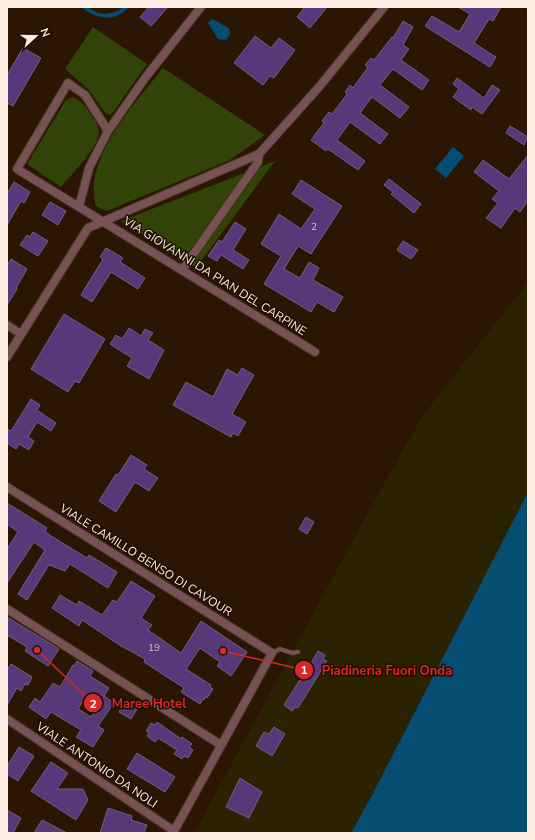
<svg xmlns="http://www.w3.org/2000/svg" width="535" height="840" font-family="'Nunito Sans',sans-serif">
  <rect width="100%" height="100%" fill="#2a1603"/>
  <path fill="#324308" d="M93,27L147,64L114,111L110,115L106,114L89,90L65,69Z
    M163,68L265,135L230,160L107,211L96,206C82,159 136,102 163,68Z
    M73,97C82,101 84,105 90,113C94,119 99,125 99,132C99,147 71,175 61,187L27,164L66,100Z
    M275,161L196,268L121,221Z"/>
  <path fill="#2a2201" d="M528,282V492L371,797L351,833H194L366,516L420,420L427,410Z"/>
  <path fill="#054e71" d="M82,7C89,7 92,10 98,13C106,15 117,13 123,7H129C126,10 122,13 118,15C107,21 91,16 82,7Z
    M212,19L229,28L230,34L226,40L218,39L208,23Z
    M453,147L464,156L446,178L435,169Z
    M528,492V833H351L371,797Z"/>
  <path fill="#573878" stroke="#6e627e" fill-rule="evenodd" d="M149,7H168L151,26L140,17Z
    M305,7H327L310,28L297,17Z
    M458,7H501L493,21L489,19L474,43L496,57L490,67L425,26L432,16L459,32L470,14Z
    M403,21L413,27L403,45L409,49L401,60L429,80L422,90L393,69L380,85L409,107L400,118L372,97L360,113L388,134L380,144L350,122L337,140L365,161L358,170L328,149L326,151L311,140L324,123L322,121L329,112L332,114L347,94L345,92L350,85L353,88L368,67L365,65L371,58L374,60L392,37L393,38Z
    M255,36L271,48L279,38L295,50L274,78L270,76L263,85L234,63Z
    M23,48L41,58L13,106L7,103V75Z
    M457,78L484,98L492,85L500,90L482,114L472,107L471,110L453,97L459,89L453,84Z
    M510,126L528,137L524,145L506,133Z
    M528,155V201L520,212L515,208L501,228L486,218L498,203L492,199L499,191L474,172L483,160L509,179Z
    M389,179L421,204L414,213L391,194L393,192L384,185Z
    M301,180L342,206L311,254L298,246L284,269L300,278L309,262L319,268L313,280L343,297L334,312L317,302L311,312L264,284L281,256L261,244L279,214L301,229L315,209L292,194Z
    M14,182L30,192L24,203L21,201L7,225V194Z
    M50,202L66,211L58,225L42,215Z
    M235,222L246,229L233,250L249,260L243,269L221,255L217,261L208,256L219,240L222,242Z
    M33,232L48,241L38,256L20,245L27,235L30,237Z
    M403,241L418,250L411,259L397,250Z
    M106,248L123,258L120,262L145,278L138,289L111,272L92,302L81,295L103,259L100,257Z
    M11,259L27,269L16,288L17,289L7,305V266Z
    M64,314L105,339L79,383L75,381L68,392L31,369Z
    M129,328L141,336L145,329L153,333L148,340L164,350L149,379L127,366L132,358L110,344L116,335L122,339Z
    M242,368L254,375L232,414L246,422L238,436L233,433L231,437L173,405L186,382L213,397L227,369L238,375Z
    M31,399L40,405L37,410L56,423L51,431L37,422L28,437L34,441L29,450L19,444L16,449L7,443V429L11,431Z
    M131,455L147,465L144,469L158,478L149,491L135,482L116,512L99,501L116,474L118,475Z
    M7,503L47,528L45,531L51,536L87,558L89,555L117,572L108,588L70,564L65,571L49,565L27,600L18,594L45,550L34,542L7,583V549L18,532L7,524Z
    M306,517L314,522L307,534L299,529Z
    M131,581L155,596L141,618L152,625L148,630L181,653L201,621L247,652L231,676L217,666L220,662L200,648L186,669L211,685L210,687L213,689L207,698L205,697L204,700L203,699L200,704L181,692L184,688L144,662L145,659L121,646L82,620L79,626L52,608L60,595L77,605L79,601L102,615L113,600L117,602Z
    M7,617L59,649L48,666L25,651L27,647L7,635Z
    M318,651L325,655L323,659L327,661L298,708L295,707L292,711L284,705L303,675H304Z
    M77,661L93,671L90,676L109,688L104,696L114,703L98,726L104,730L93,747L76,737L81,730L51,712L46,719L29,707L35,698L40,702L53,683L60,687L73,665H75ZM86,696L100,705L91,717L78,709Z
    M11,664L32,677L28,685L25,684L21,691L17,688L7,705V670Z
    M126,701L130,703L131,701L139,706L131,719L119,712Z
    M157,722L181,739L182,737L192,744L189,747L193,750L188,758L184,756L182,759L174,754L177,750L158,738L155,742L147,736L149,733L146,731L151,723L155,725Z
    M274,727L285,734L272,756L256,746L264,732L269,734Z
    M19,747L34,756L18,781L7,774V766Z
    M137,753L175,777L165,792L127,769Z
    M51,762L68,773L57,789H83L88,800L76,820L31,791Z
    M240,778L262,792L249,818L226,807Z
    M108,808L132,816L131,820L147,825L144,833H100Z
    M7,810L21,818L13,833H7Z
    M42,820L67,833H34Z"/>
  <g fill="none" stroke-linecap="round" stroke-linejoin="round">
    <g stroke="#43301e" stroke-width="5.5">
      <path id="lane" d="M272,653L280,649L292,653L298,652"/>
    </g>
    <g stroke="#43301e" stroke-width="10">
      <path id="street" d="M201,7L145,78L108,131L89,168L79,207L315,352
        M79,207L17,169L68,83L85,95L108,131
        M183,269L258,162L259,154
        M7,325L21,334
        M7,357L88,228L259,154L319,87L384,7
        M7,487L272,653L173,833
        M7,609L221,745
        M7,719L174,831"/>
    </g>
    <use href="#lane" stroke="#765254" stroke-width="4"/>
    <use href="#street" stroke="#765254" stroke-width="8"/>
  </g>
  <g text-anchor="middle" stroke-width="3" stroke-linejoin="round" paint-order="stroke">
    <g font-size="10" fill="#d2c0c7">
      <text x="314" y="230">2</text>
      <text x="154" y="651">19</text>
    </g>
    <g font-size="12" fill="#fbede1" stroke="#200d00">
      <text transform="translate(215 276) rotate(32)" y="4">VIA GIOVANNI DA PIAN DEL CARPINE</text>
      <text transform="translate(146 560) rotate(32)" y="4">VIALE CAMILLO BENSO DI CAVOUR</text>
      <text transform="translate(97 765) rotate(34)" y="4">VIALE ANTONIO DA NOLI</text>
    </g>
  </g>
  <path fill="none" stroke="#d62828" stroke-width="1.5" d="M223 651L304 670M37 650L93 703"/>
  <g fill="#d62828" stroke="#200d00" stroke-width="1.5">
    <circle cx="223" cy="651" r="4"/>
    <circle cx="37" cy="650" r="4"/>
    <circle cx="304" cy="670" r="10"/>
    <circle cx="93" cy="703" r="10"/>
  </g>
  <g font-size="12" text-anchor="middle" font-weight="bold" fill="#fff">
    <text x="304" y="674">1</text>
    <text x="93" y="708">2</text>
  </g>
  <g font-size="13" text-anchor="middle" font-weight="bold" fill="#d62828" stroke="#200d00" stroke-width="3" stroke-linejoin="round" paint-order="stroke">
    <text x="387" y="675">Piadineria Fuori Onda</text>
    <text x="149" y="708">Maree Hotel</text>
  </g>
  <rect width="535" height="840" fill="none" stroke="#fbede1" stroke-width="16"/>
  <g transform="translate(36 36) rotate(69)" stroke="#200d00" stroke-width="3" paint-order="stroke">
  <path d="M0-3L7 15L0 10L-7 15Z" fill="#fbede1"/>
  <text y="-6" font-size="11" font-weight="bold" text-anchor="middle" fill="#fbede1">N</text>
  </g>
</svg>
